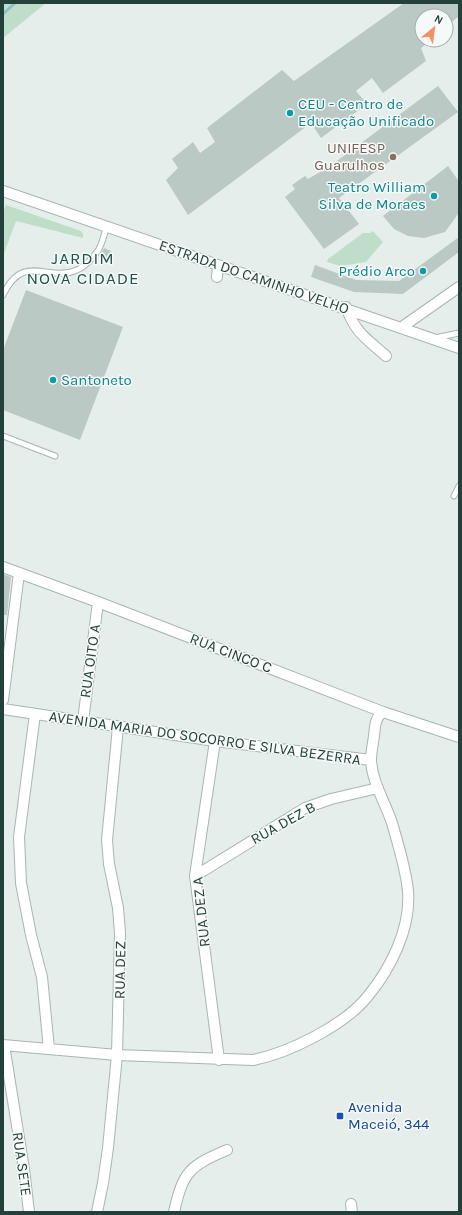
<svg xmlns="http://www.w3.org/2000/svg" width="462" height="1215" font-family="Karla,sans-serif">
  <rect width="100%" height="100%" fill="#e5eeeb"/>
  <path fill="#bedeca" d="M3,3H46L3,38Z
    M6,205L81,231L83,234V238L16,221L3,256V212Z
    M373,231L383,242L366,262L341,266L327,262L328,259L363,233H370Z"/>
  <g fill="none" stroke-linecap="round" stroke-linejoin="round">
    <path stroke="#8ec0d1" stroke-width="3" d="M3,14L15,3"/>
  </g>
  <path fill="#bac9c4" d="M404,3H459V16L446,27V16H422V40H431L421,48L426,61L383,93L372,78L356,91L367,104L321,138L311,123L188,215L166,180L178,168L172,159L193,142L200,153L215,142L207,128L282,70L294,81Z
    M438,86L458,112L339,198L359,224L324,249L285,197L295,189L292,185L305,176L308,179L330,166Z
    M448,166L458,180L459,207L458,214L445,232L424,238L408,236L394,229L383,216Z
    M459,237V252L403,294L354,292L311,277L315,265L356,280L399,281Z
    M104,248L111,251L108,260L100,257Z
    M26,290L123,327L80,440L3,410V350Z
    M3,574L11,577L7,615H3Z"/>
  <g fill="none" stroke-linecap="round" stroke-linejoin="round">
    <g stroke="#a7b6b3" stroke-width="7">
      <path id="lane" d="M3,295C24,251 47,283 77,270C84,267 93,258 97,252C102,246 104,234 107,226
        M435,338L459,333
        M3,436L55,456
        M454,496L459,486"/>
    </g>
    <g stroke="#a7b6b3" stroke-width="12">
      <path id="street" d="M3,191L459,348
        M217,277L218,266
        M346,307C356,334 366,338 386,356
        M402,327L459,287
        M3,567L98,602L383,712L459,737
        M3,700L19,573
        M3,709L215,741L371,760
        M35,714L19,837L21,883L31,935L42,977L49,1049
        M83,721L98,602
        M215,741L195,876L219,1060
        M195,876L305,808L331,799L378,788
        M3,1045L117,1055L253,1060C289,1053 345,1025 368,996C391,968 411,928 408,891C406,869 398,844 392,823C385,802 372,782 371,760C371,752 373,744 374,736C375,727 375,717 383,712
        M4,1045L24,1169L29,1212
        M351,1204L352,1212
        M97,1212L103,1183L108,1148L117,1055L120,933L118,908L109,864L107,840L118,727
        M174,1212C183,1172 189,1166 227,1150"/>
    </g>
    <use href="#lane" stroke="#fff" stroke-width="5"/>
    <use href="#street" stroke="#fff" stroke-width="10"/>
  </g>
  <g fill="#0f9aa8" stroke="#f5faf8" stroke-width="1.5">
    <circle cx="290" cy="113" r="4"/>
    <circle cx="434" cy="196" r="4"/>
    <circle cx="423" cy="271" r="4"/>
    <circle cx="53" cy="380" r="4"/>
  </g>
  <circle fill="#8d6e63" stroke="#f5faf8" stroke-width="1.5" cx="393" cy="157" r="4"/>
  <rect fill="#1a4fb4" stroke="#f5faf8" stroke-width="1.5" x="336" y="1112" width="8" height="8" rx="2"/>
  <g text-anchor="middle" stroke-width="3" stroke-linejoin="round" paint-order="stroke">
    <g font-size="15" fill="#0d838f" stroke="#f5faf8" text-anchor="start">
      <text x="298" y="109">CEU - Centro de<tspan x="298" dy="17">Educação Unificado</tspan></text>
      <text x="426" y="192" text-anchor="end">Teatro William<tspan x="426" dy="17">Silva de Moraes</tspan></text>
      <text x="415" y="276" text-anchor="end">Prédio Arco</text>
      <text x="61" y="385">Santoneto</text>
    </g>
    <g font-size="15" fill="#785e54" stroke="#f5faf8" text-anchor="end">
      <text x="385" y="153">UNIFESP<tspan x="385" dy="17">Guarulhos</tspan></text>
    </g>
    <g font-size="15" fill="#24403b" stroke="#f5faf8">
      <text transform="translate(254 277) rotate(19)" y="5">ESTRADA DO CAMINHO VELHO</text>
      <text transform="translate(231 653) rotate(21)" y="5">RUA CINCO C</text>
      <text transform="translate(90 661) rotate(-82)" y="5">RUA OITO A</text>
      <text transform="translate(205 738) rotate(8)" y="5">AVENIDA MARIA DO SOCORRO E SILVA BEZERRA</text>
      <text transform="translate(283 823) rotate(-29)" y="5">RUA DEZ B</text>
      <text transform="translate(201 912) rotate(-96)" y="5">RUA DEZ A</text>
      <text transform="translate(120 970) rotate(-89)" y="5">RUA DEZ</text>
      <text transform="translate(22 1164) rotate(82)" y="5">RUA SETE</text>
    </g>
    <g font-size="15" fill="#164399" stroke="#f5faf8" text-anchor="start">
      <text x="348" y="1112">Avenida<tspan x="348" dy="17">Maceió, 344</tspan></text>
    </g>
    <g font-size="17" letter-spacing="1" fill="#20524b" stroke="#f5faf8">
      <text x="83" y="264">JARDIM<tspan x="83" dy="20">NOVA CIDADE</tspan></text>
    </g>
  </g>
  <rect width="462" height="1215" fill="none" stroke="#24403b" stroke-width="8"/>
  <g transform="translate(434 28) rotate(29)"><circle r="19" fill="#f5faf8" stroke="#a1b0ac"/>
  <path d="M0-3L7 15L0 10L-7 15Z" fill="#f09261"/>
  <text y="-6" font-size="11" font-weight="bold" text-anchor="middle" fill="#24403b">N</text>
  </g>
</svg>
